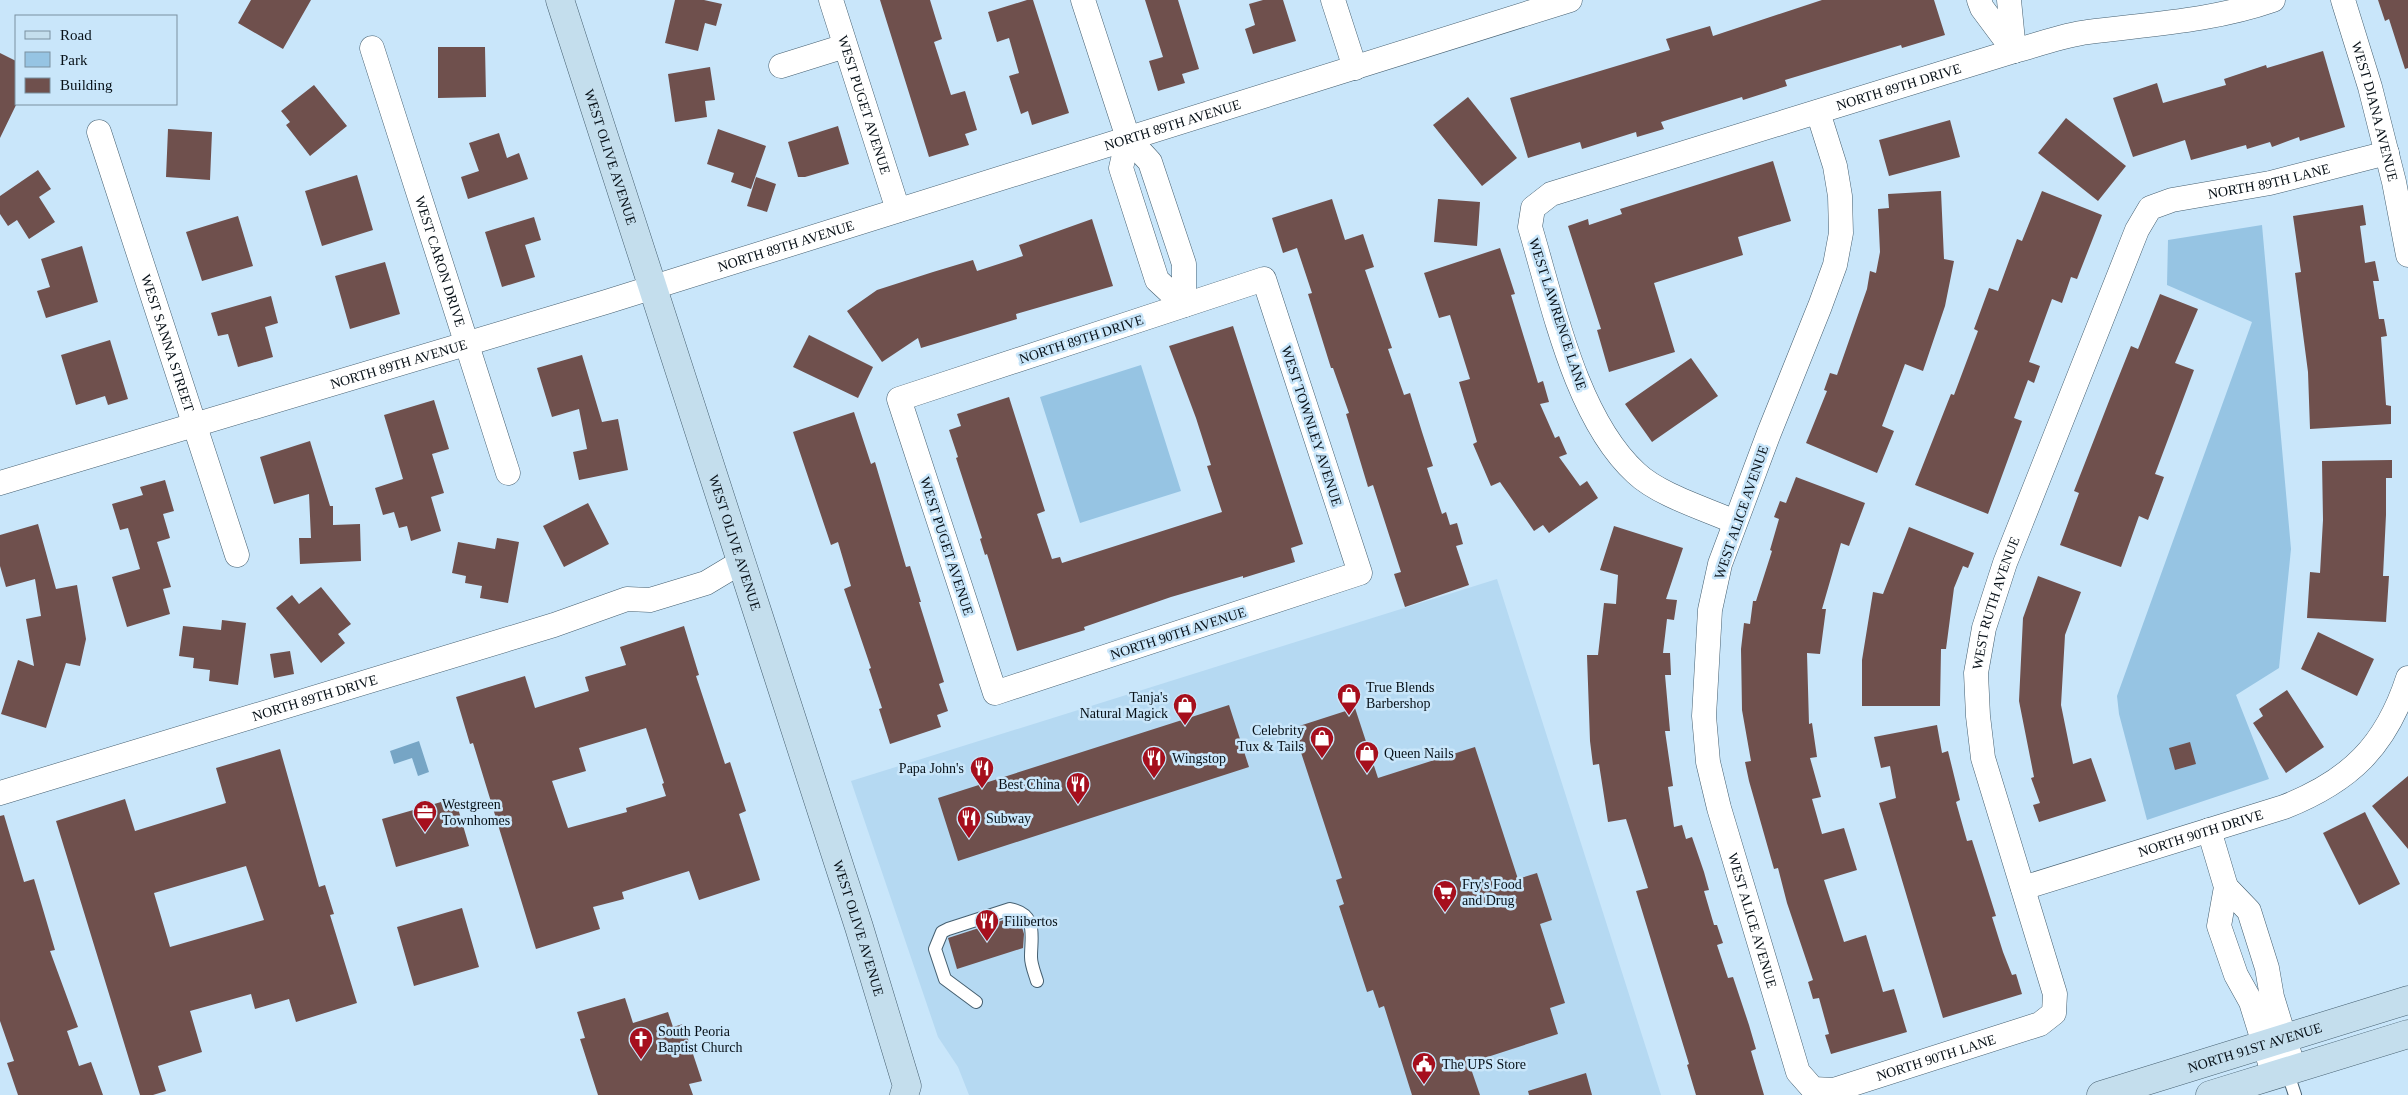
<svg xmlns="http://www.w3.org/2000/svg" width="2408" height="1095" font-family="'Times New Roman',serif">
  <rect width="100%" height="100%" fill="#c9e6fa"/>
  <path fill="#b5d9f2" d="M1497,579L1661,1095H969L958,1067L938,1037L851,781Z"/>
  <path fill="#96c4e3" d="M2262,225L2291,549L2279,668L2236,695L2269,779L2147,820L2119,714L2117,696L2252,322L2167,285L2168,240Z
    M1141,365L1181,491L1080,523L1040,397Z"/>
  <path fill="#76a5c5" d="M419,741L429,772L418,776L412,758L394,764L390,751Z"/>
  <path fill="#6f504d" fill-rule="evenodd" d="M251,0H311L283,49L238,23Z
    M675,0H704L722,4L716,26L705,23L698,51L665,43Z
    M880,0H930L942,39L934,42L951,95L965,91L977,130L965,134L969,145L929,157Z
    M1027,0H1033L1069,113L1032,125L1028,111L1021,114L1009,76L1019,73L1009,38L997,42L988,12Z
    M1145,0H1178L1199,69L1182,74L1185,83L1158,91L1149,61L1163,57Z
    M1263,0H1283L1296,41L1253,54L1245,29L1255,25L1249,4Z
    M1822,0H1934L1945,35L1902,48L1901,45L1785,80L1787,86L1743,100L1742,97L1661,122L1664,129L1637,137L1636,132L1582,149L1580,142L1528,158L1510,98L1670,50L1666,39L1710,26L1713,36Z
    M2378,0H2408V68L2405,69L2389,19L2385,21Z
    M438,47H485L486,97L438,98Z
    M2323,51L2345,127L2300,141L2299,137L2272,147L2270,142L2247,149L2246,145L2191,160L2185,140L2133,157L2113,98L2157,83L2163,103L2226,85L2224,79L2266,65L2267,68Z
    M0,53L16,61V105L0,138Z
    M710,67L715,100L705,101L707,117L675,122L668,74Z
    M314,85L347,126L310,156L286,125L290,122L281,111Z
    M1468,97L1517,158L1482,186L1433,125Z
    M2066,118L2126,166L2098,201L2038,153Z
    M1950,120L1960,157L1889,176L1879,140Z
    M838,126L849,164L805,177H798L788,142Z
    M168,129L212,132L210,180L166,177Z
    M718,129L766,146L751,189L731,182L734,173L707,164Z
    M499,133L507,158L519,153L528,179L468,199L461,177L479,171L469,143Z
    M1773,161L1791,221L1738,237L1743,255L1654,283L1675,352L1609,372L1597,330L1601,329L1568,226L1588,219L1589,225L1622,214L1620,209Z
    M38,170L51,189L39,197L55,222L29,239L17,220L8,226L0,214V196Z
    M357,175L373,230L322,246L305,191Z
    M756,177L776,184L767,212L747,206Z
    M1941,191L1944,259L1954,261L1945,306L1923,371L1905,364L1882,426L1894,431L1877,473L1806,443L1827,391L1824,390L1830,373L1837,375L1867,289L1870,271L1876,273L1880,252L1878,209L1889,208L1888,194Z
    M2042,191L2102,215L2077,279L2071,277L2062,303L2052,299L2029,362L2040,366L2034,383L2028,380L2014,418L2022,421L1988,514L1915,485L1951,394L1954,395L1978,331L1974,329L1989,288L1998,291L2017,239L2022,241Z
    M1332,199L1345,240L1363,234L1374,267L1365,270L1392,348L1388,349L1404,395L1410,393L1422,432L1433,466L1427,468L1442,514L1446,512L1450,525L1457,523L1463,544L1456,546L1469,585L1405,607L1394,574L1401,572L1373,485L1368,487L1346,414L1349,413L1333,368H1331L1308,294L1312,293L1297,248L1283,253L1272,218Z
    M1438,199L1480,202L1477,246L1434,242Z
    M2363,205L2366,225L2360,226L2365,263L2375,261L2379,281H2373L2379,319H2384L2387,336L2381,337L2386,405L2391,406V424L2310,429L2308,372L2295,273L2301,272L2293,216Z
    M238,216L253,266L202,281L186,232Z
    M534,217L541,240L525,245L535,277L502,287L485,232Z
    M1092,219L1113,286L1016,314L1017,319L921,348L918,338L882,362L847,311L877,290L933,272L973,260L977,271L1023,256L1019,245Z
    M82,246L98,302L46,318L37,291L50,287L41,259Z
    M1500,248L1515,294L1511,295L1538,383L1543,381L1549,402L1540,404L1555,438L1559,436L1567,454L1559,457L1580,486L1587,481L1598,498L1549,533L1543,525L1534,531L1500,482L1491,486L1473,444L1477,442L1459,382L1470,379L1450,315L1439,318L1424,273Z
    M385,262L400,314L350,329L335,276Z
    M2160,294L2198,309L2175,363L2194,370L2155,474L2164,477L2148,520L2139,516L2121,567L2060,545L2079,493L2074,491L2111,396L2131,346L2138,349Z
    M271,296L278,323L265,327L273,357L238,367L228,334L218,336L211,313Z
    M1233,326L1303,544L1291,548L1295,562L1243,578V576L1171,597L1084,627L1085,630L1017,651L987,554L985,555L980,539L982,538L956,458L958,457L949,430L961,426L957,414L1009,397L1045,511L1037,514L1052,559L1060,557L1062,563L1222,512L1207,466L1211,465L1196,418L1169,346Z
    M809,335L873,367L858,398L793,367Z
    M110,340L128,399L108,405L105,396L76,405L61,355Z
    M582,355L602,422L618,419L628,470L579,480L573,452L587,449L579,409L552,417L537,368Z
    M1691,358L1718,396L1652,442L1625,404Z
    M434,400L449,449L432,454L444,493L431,497L441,531L411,541L407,526L399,528L394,512L383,515L375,488L403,479L384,415Z
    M854,412L871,464L875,462L906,567L910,566L921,602H919L944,682L939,684L948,711L937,715L941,727L890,744L879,709L882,708L869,669L871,668L844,589L851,586L838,542L831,545L793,432Z
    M310,441L330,506H333V525L360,524L361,561L300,564L299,538H311L309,494L274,504L260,457Z
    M2392,460V478H2386V515L2383,576H2389L2386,622L2307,618L2310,572L2320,573L2323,520L2322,461Z
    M1796,477L1865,503L1849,546L1841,543L1822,609H1826L1820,654L1807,653L1809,724L1812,723L1817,757L1810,758L1821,797L1812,799L1822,834L1844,828L1857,870L1824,880L1844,942L1866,935L1883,992L1894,989L1907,1032L1831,1054L1825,1035L1829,1034L1819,998L1813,999L1808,982L1813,980L1787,903L1778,868L1774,869L1749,781L1745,762L1751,761L1742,710L1741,649L1744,623L1750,624L1753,601H1756L1772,551L1770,550L1779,519L1774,517L1780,501L1786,503Z
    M165,480L174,511L163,514L170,538L157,542L171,587L163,589L170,614L127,627L112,577L140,569L128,528L120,530L112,504L143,495L140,487Z
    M588,503L609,544L564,567L543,526Z
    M38,524L56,589L77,585L86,639L80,666L66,663L46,728L1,714L18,660L34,666L26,619L41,616L35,579L6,587L0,566V535Z
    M1614,526L1683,548L1666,599L1677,600L1674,620L1667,619L1663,653H1670L1671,675H1665L1670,731H1665L1673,786L1668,787L1674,827L1682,825L1686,839L1692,837L1704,872L1709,890L1704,891L1714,925H1717L1723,943L1717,945L1728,978L1733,977L1749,1025L1756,1049L1751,1051L1764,1095H1696L1687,1065L1689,1064L1636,891L1648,888L1626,819L1608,822L1599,764L1593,765L1590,741L1587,655H1598L1604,603L1616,604L1618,575L1600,570Z
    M1909,527L1974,553L1968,568L1963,566L1954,588L1946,649H1941L1940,706H1862V660L1873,592L1883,594Z
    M497,538L519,542L508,603L480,598L482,586L465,583L466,576L452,573L458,542L495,549Z
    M2038,576L2081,592L2065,635L2061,705L2073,764L2091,758L2106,801L2039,822L2033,805L2040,803L2031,778L2034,777L2019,701L2023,618Z
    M321,587L351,624L338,634L345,643L321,663L276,608L292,595L299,604Z
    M222,620L246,623L238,685L209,681L210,670L193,668L194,658L179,656L183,626L221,630Z
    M684,626L699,675L696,676L725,764L730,762L746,811L739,814L760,880L699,900L689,871L622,892L624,899L593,907L600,929L536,949L473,743L470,744L456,697L525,676L535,708L589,691L585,677L626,665L620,647ZM646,728L664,783L662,784L666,796L626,808L627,812L568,828L552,781L586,771L579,748Z
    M2318,632L2374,659L2357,696L2301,669Z
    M290,651L294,674L274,678L270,654Z
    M2287,690L2324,747L2286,773L2253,723L2263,716L2259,709Z
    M1229,705L1249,767L958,861L938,798Z
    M1355,708L1378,778L1475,747L1518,879L1537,873L1552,920L1540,924L1565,1003L1550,1008L1558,1034L1469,1063L1480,1095H1412L1384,1006L1379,1008L1373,990L1367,992L1339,906L1344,904L1336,880L1342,878L1293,728Z
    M1937,725L1942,753L1948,751L1960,800L1956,802L1967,841L1972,840L1996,916L1992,917L2003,952L2012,975L2016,974L2022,994L1943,1018L1879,803L1896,798L1890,766L1881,768L1874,737Z
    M2190,742L2196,764L2175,770L2169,748Z
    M280,749L319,887L325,885L334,914L330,915L357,1003L296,1022L289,999L255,1009L251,994L190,1011L202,1052L158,1066L166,1091L153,1095H140L56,821L125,799L135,831L226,803L216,768ZM246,866L264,920L170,947L154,893Z
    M2408,776V849L2372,806Z
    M455,798L469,846L396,867L382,819Z
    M2365,812L2400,884L2359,905L2323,833Z
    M4,815L24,882L34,879L55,950L50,951L78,1027L67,1031L79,1066L91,1062L103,1095H18L7,1063L14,1061L0,1021V816Z
    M462,908L479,967L414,986L397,927Z
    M1010,918L1021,924L1024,934L1023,948L957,969L948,938Z
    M625,998L633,1023L668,1012L673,1027L683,1024L702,1081L689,1084L693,1095H598L580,1039L585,1038L577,1012Z
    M1586,1073L1592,1095H1529L1528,1091Z"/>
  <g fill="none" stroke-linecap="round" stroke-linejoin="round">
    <g stroke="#455f70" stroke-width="14">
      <path id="service" d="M976,1002L945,979L935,949L942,932L948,929L1010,909C1038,915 1031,935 1031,957C1031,965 1035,974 1037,981
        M2287,1071L2295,1095"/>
    </g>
    <g stroke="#455f70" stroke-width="25">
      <g id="minor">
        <path id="s1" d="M831,0L898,210"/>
        <path d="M1083,0L1128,138L1150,162L1184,264V305"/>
        <path d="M1333,0L1355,68"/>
        <path d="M1979,0L1982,8L2014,51"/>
        <path d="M2009,0L2014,51"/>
        <path id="s2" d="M2343,0L2370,87L2394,182L2408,255"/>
        <path id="s3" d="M372,48L508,473"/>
        <path d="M781,66L845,46"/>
        <path id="s4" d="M1818,112L1835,166L1840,196L1841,233L1835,265L1820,306L1769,433L1720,564L1710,610L1704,716L1708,762L1719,808L1798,1072L1813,1089L1834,1090L2040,1024L2054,1013L2055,994L1983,758L1978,716L1976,673L1984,628L2005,563L2137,230L2150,208L2172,200L2270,183L2387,153"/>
        <path id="s5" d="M99,132L237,555"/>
        <path d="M1128,138L1121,168L1157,280L1184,305"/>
        <path d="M1264,279L1360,573L995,693L899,399Z"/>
        <path id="s6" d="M0,483L606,302L1570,0"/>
        <path id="s7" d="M1735,522C1706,509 1659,495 1636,473C1576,418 1553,304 1530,227L1533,208L1551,194L2014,51C2038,45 2063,35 2088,32C2150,24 2213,21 2273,0"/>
        <path id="s8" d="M0,793L554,625L627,599L650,600L706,583L741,562"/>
        <path d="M2209,830L2226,887L2219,926L2236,975L2251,1002L2274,1076"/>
        <path d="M2226,887L2249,911L2267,968L2272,997L2294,1069"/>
        <path id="s9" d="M2023,888L2284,807C2350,781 2386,746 2408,678"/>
      </g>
    </g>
    <g stroke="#455f70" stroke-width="29">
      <g id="secondary">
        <path id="s10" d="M560,0L859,927L907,1086L904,1095"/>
        <path id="s11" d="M2101,1095L2408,1000"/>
        <path d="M2210,1095L2408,1034"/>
      </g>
    </g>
    <use href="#service" stroke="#fff" stroke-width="12"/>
    <use href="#minor" stroke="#fff" stroke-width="24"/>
    <use href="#secondary" stroke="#c4deed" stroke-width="28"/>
  </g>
  <defs>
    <g id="shop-pin" transform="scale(1.25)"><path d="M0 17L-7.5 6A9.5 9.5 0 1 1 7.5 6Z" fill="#a60f1d" stroke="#c9e6fa"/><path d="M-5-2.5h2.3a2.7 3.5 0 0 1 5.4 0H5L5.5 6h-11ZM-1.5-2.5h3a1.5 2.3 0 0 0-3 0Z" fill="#fff"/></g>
    <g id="restaurant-pin" transform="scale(1.25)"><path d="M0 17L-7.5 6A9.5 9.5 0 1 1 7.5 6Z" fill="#a60f1d" stroke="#c9e6fa"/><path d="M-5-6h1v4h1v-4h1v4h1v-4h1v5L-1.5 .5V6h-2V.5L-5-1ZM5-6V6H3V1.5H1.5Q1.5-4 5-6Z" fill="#fff"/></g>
    <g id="office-pin" transform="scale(1.25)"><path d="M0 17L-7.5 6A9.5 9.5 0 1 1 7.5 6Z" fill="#a60f1d" stroke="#c9e6fa"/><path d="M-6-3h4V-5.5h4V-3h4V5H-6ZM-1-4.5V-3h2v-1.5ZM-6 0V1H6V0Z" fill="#fff"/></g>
    <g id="supermarket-pin" transform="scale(1.25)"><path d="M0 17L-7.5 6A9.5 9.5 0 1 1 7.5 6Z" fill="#a60f1d" stroke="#c9e6fa"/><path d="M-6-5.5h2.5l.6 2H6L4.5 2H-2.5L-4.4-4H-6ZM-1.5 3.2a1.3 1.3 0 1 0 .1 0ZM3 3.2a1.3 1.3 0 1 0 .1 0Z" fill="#fff"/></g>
    <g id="church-pin" transform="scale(1.25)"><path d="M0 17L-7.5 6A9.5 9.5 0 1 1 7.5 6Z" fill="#a60f1d" stroke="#c9e6fa"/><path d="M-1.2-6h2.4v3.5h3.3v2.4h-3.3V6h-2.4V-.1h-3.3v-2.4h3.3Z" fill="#fff"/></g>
    <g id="civic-pin" transform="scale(1.25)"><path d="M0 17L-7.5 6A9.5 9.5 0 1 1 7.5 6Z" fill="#a60f1d" stroke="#c9e6fa"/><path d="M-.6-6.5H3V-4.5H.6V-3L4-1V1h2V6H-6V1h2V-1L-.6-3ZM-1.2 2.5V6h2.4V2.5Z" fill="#fff"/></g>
  </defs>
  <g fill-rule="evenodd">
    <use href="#shop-pin" x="1349" y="695"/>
    <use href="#shop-pin" x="1185" y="705"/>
    <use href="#shop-pin" x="1322" y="738"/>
    <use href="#shop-pin" x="1367" y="753"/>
    <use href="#restaurant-pin" x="1154" y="758"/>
    <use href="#restaurant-pin" x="982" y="768"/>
    <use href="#restaurant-pin" x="1078" y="784"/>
    <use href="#office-pin" x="425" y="812"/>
    <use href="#restaurant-pin" x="969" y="818"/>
    <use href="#supermarket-pin" x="1445" y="892"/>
    <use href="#restaurant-pin" x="987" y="921"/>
    <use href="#church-pin" x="641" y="1039"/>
    <use href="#civic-pin" x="1424" y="1064"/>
  </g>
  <g text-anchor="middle" stroke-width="5" stroke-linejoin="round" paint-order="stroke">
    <g font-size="14" fill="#071017" stroke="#c9e6fa">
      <text dy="5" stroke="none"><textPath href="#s7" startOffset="788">NORTH 89TH DRIVE</textPath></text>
      <text dy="5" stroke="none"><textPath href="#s1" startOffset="110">WEST PUGET AVENUE</textPath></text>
      <text dy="5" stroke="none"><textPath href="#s2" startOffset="116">WEST DIANA AVENUE</textPath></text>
      <text dy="5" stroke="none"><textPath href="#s6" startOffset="1226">NORTH 89TH AVENUE</textPath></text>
      <text dy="5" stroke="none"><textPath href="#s10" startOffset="165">WEST OLIVE AVENUE</textPath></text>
      <text dy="5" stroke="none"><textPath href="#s4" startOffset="2248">NORTH 89TH LANE</textPath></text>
      <text dy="5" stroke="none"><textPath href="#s6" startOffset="821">NORTH 89TH AVENUE</textPath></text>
      <text dy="5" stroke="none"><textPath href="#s3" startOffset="224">WEST CARON DRIVE</textPath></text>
      <text transform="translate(1558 314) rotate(72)" y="5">WEST LAWRENCE LANE</text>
      <text transform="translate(1081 339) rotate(-18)" y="5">NORTH 89TH DRIVE</text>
      <text dy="5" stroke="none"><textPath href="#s5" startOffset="222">WEST SANNA STREET</textPath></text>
      <text dy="5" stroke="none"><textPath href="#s6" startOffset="416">NORTH 89TH AVENUE</textPath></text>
      <text transform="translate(1312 426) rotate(72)" y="5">WEST TOWNLEY AVENUE</text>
      <text transform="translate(1741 512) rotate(-71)" y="5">WEST ALICE AVENUE</text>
      <text dy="5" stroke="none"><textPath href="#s10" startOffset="570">WEST OLIVE AVENUE</textPath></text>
      <text transform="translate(947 546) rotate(72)" y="5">WEST PUGET AVENUE</text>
      <text dy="5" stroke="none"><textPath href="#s4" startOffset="1701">WEST RUTH AVENUE</textPath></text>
      <text transform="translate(1178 633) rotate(-18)" y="5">NORTH 90TH AVENUE</text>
      <text dy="5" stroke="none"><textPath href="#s8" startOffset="329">NORTH 89TH DRIVE</textPath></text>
      <text dy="5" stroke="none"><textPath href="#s9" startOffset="186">NORTH 90TH DRIVE</textPath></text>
      <text dy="5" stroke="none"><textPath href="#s4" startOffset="841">WEST ALICE AVENUE</textPath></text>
      <text dy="5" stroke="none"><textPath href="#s10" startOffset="975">WEST OLIVE AVENUE</textPath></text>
      <text dy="5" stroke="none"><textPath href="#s11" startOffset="161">NORTH 91ST AVENUE</textPath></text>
      <text dy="5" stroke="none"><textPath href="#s4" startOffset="1150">NORTH 90TH LANE</textPath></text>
    </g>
    <g font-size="14" fill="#071017" stroke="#c9e6fa" text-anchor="start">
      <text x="1366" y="692">True Blends<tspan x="1366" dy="16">Barbershop</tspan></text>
      <text x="1168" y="702" text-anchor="end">Tanja's<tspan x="1168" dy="16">Natural Magick</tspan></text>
      <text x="1304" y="735" text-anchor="end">Celebrity<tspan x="1304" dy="16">Tux &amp; Tails</tspan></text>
      <text x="1384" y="758">Queen Nails</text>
      <text x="1172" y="763">Wingstop</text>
      <text x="964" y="773" text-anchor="end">Papa John's</text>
      <text x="1060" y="789" text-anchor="end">Best China</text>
      <text x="442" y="809">Westgreen<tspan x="442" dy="16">Townhomes</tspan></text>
      <text x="986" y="823">Subway</text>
      <text x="1462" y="889">Fry's Food<tspan x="1462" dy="16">and Drug</tspan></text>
      <text x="1004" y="926">Filibertos</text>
      <text x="658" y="1036">South Peoria<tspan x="658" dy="16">Baptist Church</tspan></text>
      <text x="1442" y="1069">The UPS Store</text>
    </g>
  </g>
  <rect x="15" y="15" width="162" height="90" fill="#c9e6fa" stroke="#7b909f"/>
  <rect x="25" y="31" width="25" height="8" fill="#c4deed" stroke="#7b909f"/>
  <text x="60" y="40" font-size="15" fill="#071017">Road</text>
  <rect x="25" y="52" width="25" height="15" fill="#96c4e3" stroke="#7b909f"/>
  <text x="60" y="65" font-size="15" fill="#071017">Park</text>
  <rect x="25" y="78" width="25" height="15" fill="#6f504d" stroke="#7b909f"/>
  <text x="60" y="90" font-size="15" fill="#071017">Building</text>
</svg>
